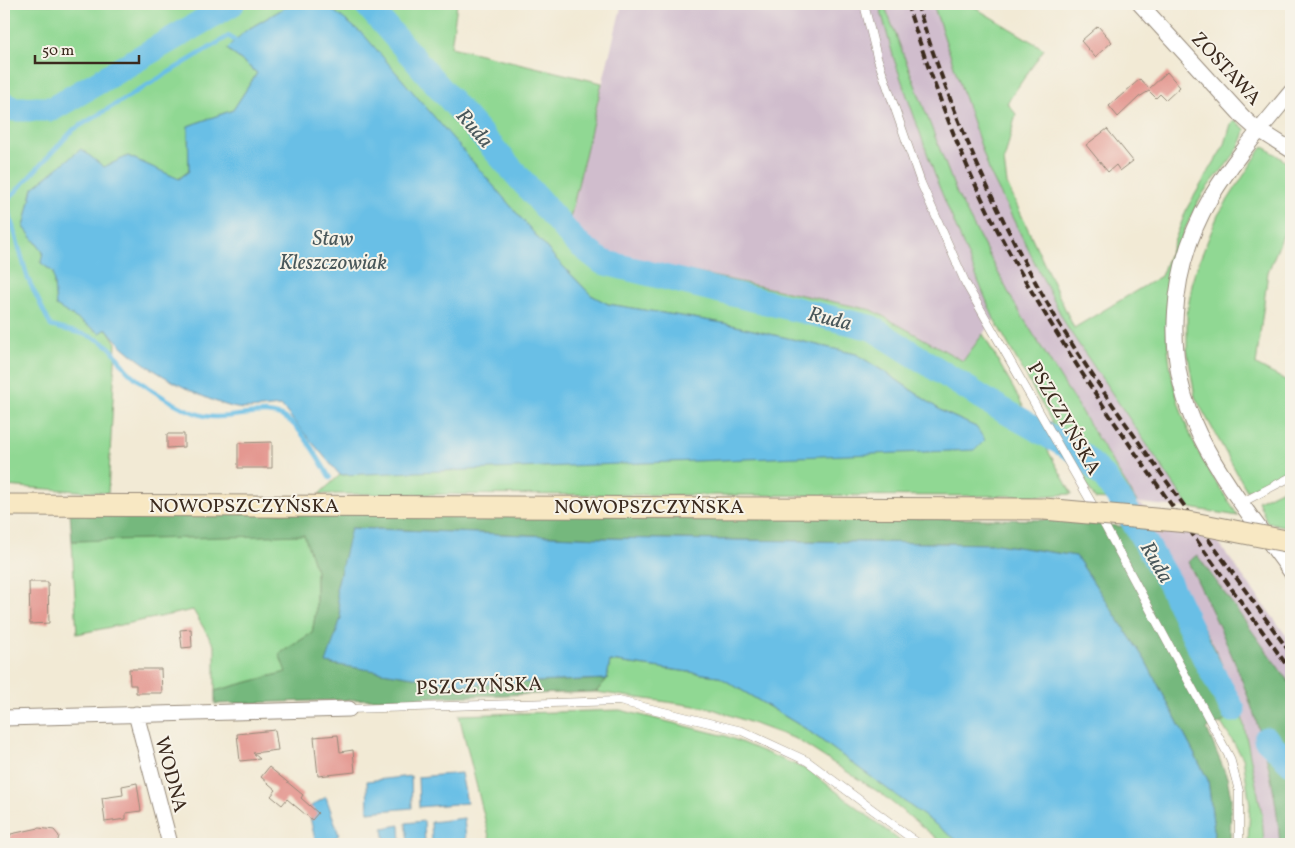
<svg xmlns="http://www.w3.org/2000/svg" width="1295" height="848" font-family="Vollkorn,serif">
  <rect width="100%" height="100%" fill="#f7f3e8"/>
  <filter id="ink" filterUnits="userSpaceOnUse"><feTurbulence type="fractalNoise" baseFrequency=".02" numOctaves="2"/><feDisplacementMap in="SourceGraphic" scale="10" xChannelSelector="R" yChannelSelector="G"/><feConvolveMatrix kernelMatrix="1 2 1 2 8 2 1 2 1" color-interpolation-filters="sRGB"/></filter>
  <filter id="wash" filterUnits="userSpaceOnUse"><feTurbulence type="fractalNoise" baseFrequency=".0096" numOctaves="4" result="noise"/><feDisplacementMap in="SourceGraphic" scale="20" xChannelSelector="R" yChannelSelector="G"/><feGaussianBlur stdDeviation="1.12" result="paint"/><feColorMatrix in="noise" values="0 0 0 0 0 0 0 0 0 0 0 0 0 0 0 0 0 1.4 0 .05"/><feComposite in="paint" operator="in"/></filter>
  <g filter="url(#wash)">
    <rect width="100%" height="100%" fill="#f2ead5"/>
    <path fill="#d0bdcd" d="M622,4H879L894,59L938,184L994,319L963,361L872,310L603,253L568,223Z
      M884,4H933L990,173L1067,327L1190,508L1138,503L1180,532L1214,537L1291,642V685L1197,555L1188,562L1228,642L1254,710L1277,803L1280,844H1264L1262,814L1240,706L1214,647L1137,502L1014,303L957,194Z"/>
    <path fill="#90d893" stroke="#668158" d="M4,4H291L245,31L227,49L257,73L233,110L188,126L189,171L178,179L128,156L104,168L33,188L24,227L43,252L41,263L53,272L56,306L107,329L116,343L108,493L4,486Z
      M325,4H457L451,47L602,83L569,223L603,253L872,310L963,361L983,334L1072,494L1040,496L319,494L340,475L976,427L943,412L891,376L856,354L723,323L608,304L591,295L557,260L364,36Z
      M879,4H884L957,194L1014,303L1137,502L1095,499L994,319L938,184L894,59Z
      M933,4H969L1044,49L1007,103L1016,114L1004,161L1007,184L1074,328L1161,276L1187,208L1225,144L1231,124L1235,120L1245,129C1241,158 1209,178 1197,204C1192,216 1185,227 1181,239C1158,305 1164,378 1193,441C1205,467 1223,492 1238,516L1190,508L1067,327L990,173Z
      M1263,146L1291,165V216L1268,272L1256,365L1291,383V470L1247,491L1195,397L1187,349V313L1194,274L1218,215Z
      M1291,485V528L1267,522L1258,501Z
      M304,534L316,570V611L312,633L279,654L287,672L215,691V647L193,610L77,634L72,541Z
      M610,661L718,676L806,729L964,844H944L880,793L796,739L710,708L596,692L607,679Z
      M1240,706L1262,814L1264,844H1248L1250,805L1243,758L1221,723Z
      M620,710L726,736L810,771L904,844H491L459,715Z"/>
    <path fill="#74b87d" stroke="#58714e" d="M70,512L556,513L1053,520L1150,529L1214,647L1240,706L1221,723L1207,729L1227,777L1231,798L1230,844H1213L1214,830L1208,780L1145,660L1076,556L997,544L602,538L352,528L336,590L341,618L327,663L463,685L607,679L596,692L215,704V691L286,672L279,654L312,633L316,611V570L304,535L72,541Z
      M1197,555L1291,685V844H1280C1273,740 1234,654 1188,562Z"/>
    <path fill="#69bfe6" stroke="#527482" d="M291,4H325L364,35L557,260L591,295L608,304L723,323L856,354L891,376L943,412L976,427L985,440L975,450L340,475L281,406C266,407 246,411 232,407C195,397 128,360 107,329L100,333L56,306L53,272L41,263L43,252L24,227L33,188L81,149L104,167L128,156L179,179L189,171L188,126L233,110L257,73L227,49L245,31Z
      M351,528L602,538L997,544L1076,556L1145,660L1208,780L1214,830L1213,844H962L806,729L718,676L610,661L607,679L463,685L326,663L341,618L336,590Z
      M461,773L467,803L419,807L418,777Z
      M411,776L412,808L368,812L367,781Z
      M326,797L339,835L327,844H316L308,808Z
      M464,818L466,840L432,844L431,822Z
      M424,821L425,844H408L406,823Z
      M400,825L401,844H385L383,828Z"/>
    <g fill="none" stroke-linecap="round" stroke-linejoin="round">
      <path stroke="#69bfe6" stroke-width="4.5" d="M216,4L220,11
        M235,41L229,36L73,130L6,202L28,279L51,326C68,331 94,334 108,346C116,352 120,363 127,370C142,386 183,411 205,416C233,422 266,402 291,422C303,432 322,464 330,478"/>
      <path stroke="#69bfe6" stroke-width="25" d="M366,4L575,241L602,262L872,328L987,401L1081,454L1105,478L1123,504L1169,583L1207,663L1233,710
        M4,104L14,109H52L232,4
        M1266,739L1291,763"/>
    </g>
    <g id="blocks">
      <path fill="#e49891" d="M1098,26L1112,42L1095,57L1081,41Z
        M1167,72L1180,87L1166,100L1160,94L1156,98L1149,91L1139,97L1118,117L1109,106L1140,79L1149,89Z
        M1107,129L1133,161L1120,171L1116,165L1108,172L1086,145Z
        M167,434H184V447L167,448Z
        M272,442V468H238V443Z
        M29,582H48L49,623L30,624Z
        M191,629L192,647L182,648L180,630Z
        M129,669H161L162,693H136V685H130Z
        M275,730L278,750L253,753L260,759L240,761L237,734Z
        M338,735L340,752L353,750L355,772L318,776L314,737Z
        M269,767L303,795L301,798L318,813L312,820L287,799L282,805L271,796L276,790L261,777Z
        M137,783L141,811L126,813V819L105,822L102,798L123,795L122,786Z
        M39,828L54,830L59,836L57,844H6L11,834Z"/>
    </g>
  </g>
  <g filter="url(#ink)">
    <use href="#blocks" fill-opacity="0" stroke="#968a7a" stroke-width="1"/>
    <g fill="none" stroke-linecap="round" stroke-linejoin="round">
      <g stroke="#968a7a" stroke-width="9">
        <path id="service" d="M864,4L877,57L921,183L966,284L1106,528L1230,758L1239,791V844
          M1241,503L1291,477
          M349,709L619,701L742,731L807,761L919,844"/>
      </g>
      <g stroke="#968a7a" stroke-width="17">
        <path id="minor" d="M1140,4L1244,118L1253,126L1291,150
          M1291,92C1263,126 1233,160 1211,197C1169,268 1162,359 1199,434C1223,483 1259,527 1291,572
          M136,714L170,844
          M4,718L349,709"/>
      </g>
      <g stroke="#968a7a" stroke-width="23">
        <path id="secondary" d="M4,505L1044,509"/>
      </g>
      <use href="#service" stroke="#fff" stroke-width="8"/>
      <use href="#minor" stroke="#fff" stroke-width="15"/>
      <use href="#secondary" stroke="#f8e8c3" stroke-width="21"/>
      <path stroke="#3b2a1e" stroke-width="4" stroke-dasharray="8 4" stroke-linecap="butt" d="M907,4C934,87 965,171 1007,248C1089,397 1192,533 1291,671
        M917,4C952,116 1000,224 1060,325C1087,369 1117,411 1147,454C1195,521 1243,587 1291,654"/>
      <g stroke="#968a7a" stroke-width="23" stroke-linecap="butt">
        <path id="secondary-bridge" d="M1044,509L1188,522L1291,542"/>
      </g>
      <use href="#secondary-bridge" stroke="#f8e8c3" stroke-width="21"/>
    </g>
  </g>
  <g text-anchor="middle" stroke-width="4" stroke-linejoin="round" paint-order="stroke">
    <g font-size="20" fill="#3b2a1e" stroke="#f7f3e8">
      <text transform="translate(1227 68) rotate(47)" y="7">ZOSTAWA</text>
      <text transform="translate(1065 418) rotate(60)" y="7">PSZCZYŃSKA</text>
      <text x="244" y="512">NOWOPSZCZYŃSKA</text>
      <text x="649" y="513">NOWOPSZCZYŃSKA</text>
      <text transform="translate(479 685) rotate(-2)" y="7">PSZCZYŃSKA</text>
      <text transform="translate(172 774) rotate(75)" y="7">WODNA</text>
    </g>
    <g font-size="21" font-style="italic" fill="#49575a" stroke="#f7f3e8">
      <text transform="translate(475 128) rotate(49)" y="7">Ruda</text>
      <text x="333" y="245">Staw<tspan x="333" dy="24">Kleszczowiak</tspan></text>
      <text transform="translate(830 318) rotate(14)" y="7">Ruda</text>
      <text transform="translate(1157 562) rotate(60)" y="7">Ruda</text>
    </g>
  </g>
  <rect width="1295" height="848" fill="none" stroke="#f7f3e8" stroke-width="20"/>
  <path d="M35 55v8h104v-8" fill="none" stroke="#3b2a1e" stroke-width="2.5"/>
  <text x="42" y="55" font-size="15" fill="#3b2a1e" stroke="#f7f3e8" stroke-width="4" paint-order="stroke">50 m</text>
</svg>
